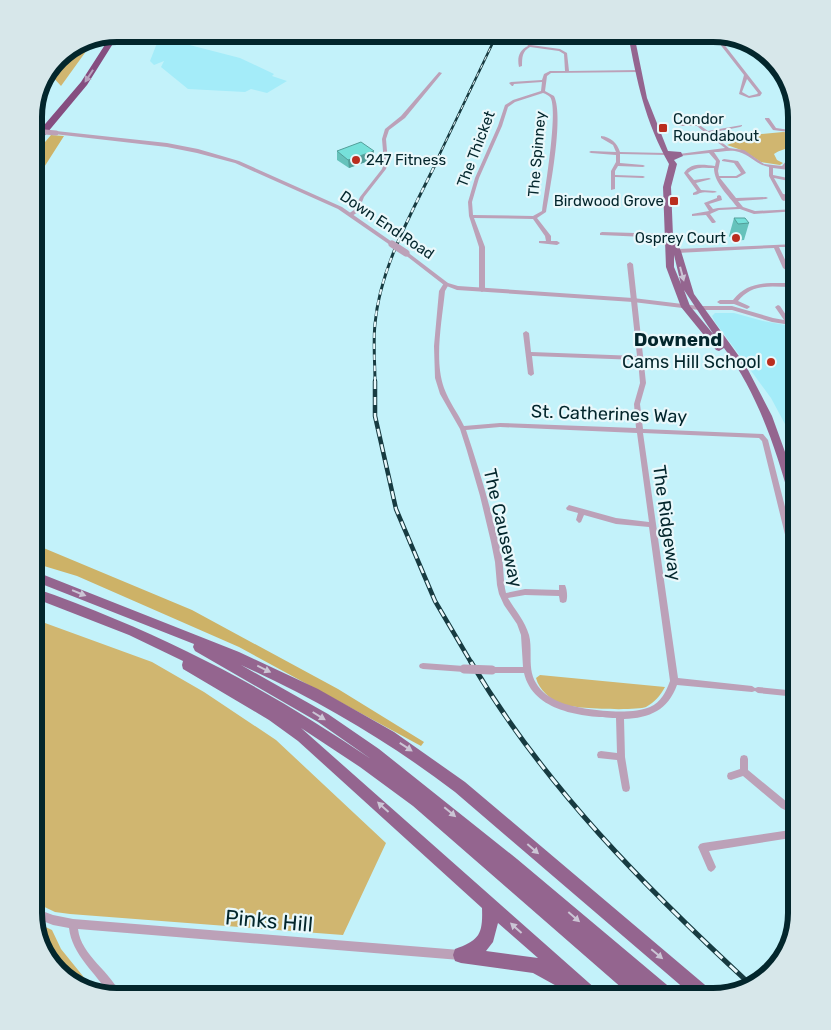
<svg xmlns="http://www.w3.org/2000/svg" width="831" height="1030" font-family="Rubik,sans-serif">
  <rect width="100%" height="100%" fill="#c3f2fa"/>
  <path fill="#a4ecf9" d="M178,42L240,58L274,74L272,76L287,81L267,93L251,89L245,92L188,89L161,67L164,61L154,65L150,61L157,43Z
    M715,313H734L763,321L797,327V454L793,439L771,398L715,322L712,316Z"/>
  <path fill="#d0b670" d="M92,43L61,86L52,76L62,55Z
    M783,132L797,133C797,151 785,146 774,154L777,160L783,163L780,165L761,162L744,151L727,145L752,135Z
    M34,619L152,662L204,692L276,740L386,843L343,935L70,914L55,912L34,902Z
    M540,675L665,687C660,696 655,702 646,707C636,711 573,709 562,704C551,700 539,690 536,678Z
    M37,923L52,930L61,949L95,991L80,988L48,959Z"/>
  <path fill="#cdb267" d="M51,135L64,136L34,183V155Z
    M34,544L192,610L338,689L424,742L421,746L239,647L77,576L34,563Z"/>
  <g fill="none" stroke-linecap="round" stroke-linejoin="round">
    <path fill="#bca1b8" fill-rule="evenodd" d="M527,34H531L529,41L531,45L560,49L567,53L569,71L638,70L640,71L638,72L551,73L547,76L545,91L554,96C564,116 550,188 546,212L537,218L551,236V241H557L560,243L557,245L539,243V241H546L545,236L533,219L474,218L485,247V290L482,292L479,290V247L469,216L468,202L475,178L498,126L505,105L513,100L541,91L542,82L514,84L513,86H512L509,83L511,82L542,80L544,74L550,71H565L564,54L559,51L530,47C522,51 522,58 522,66L519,67C517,58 519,50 528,46L525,41ZM543,93C546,94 548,95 550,97C559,108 544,194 542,211L533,216L473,215L472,202L479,178L502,126L508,107L515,102Z
      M660,34H692L690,35L631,37L629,36L631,35Z
      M712,34H716L762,93L760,96L749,98L739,94L744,75ZM747,79L758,93L757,94L749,96L742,92Z
      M439,72L442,73L405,118L389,130L386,139L388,163L386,169L364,197L358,212L352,216H348V214L354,210L360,197L382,169L384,163L382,139L385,129L401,116Z
      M765,118H769L776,128L797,131V133L773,130L765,119Z
      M677,124H698L708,131L742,125V126L740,127L710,133L729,148L744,150L764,164L782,166L787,160L797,158V160L791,162L786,167L797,169V171L773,168V175L793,179L796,184L792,185L789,181L774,178L783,194L797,196V198L785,197L786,200L784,201L782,200L769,176V167C757,165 750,155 739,152C731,149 722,152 714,152L720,161L718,171L719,176H736L741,173L734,163L722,161V160L724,159L738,161L746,173L737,178H720L736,198L766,197L768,198L766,199L738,201L743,207L755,211L797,209V211L754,214L740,209L719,210L710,214L716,222L714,223H712L706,215L692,216V214L709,211L704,203L717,198V196L719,195L721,196L722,200L709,204L713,209L718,208L737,207C729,196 714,183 714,168C705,168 696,166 688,173L694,180L709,178L711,179L696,183L701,190L715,191L717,192C712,194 706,191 700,193C698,194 696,195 693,195V193L697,191L684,173C691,162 704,165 715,166L716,161L709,153L679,156L677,155L679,154L725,148L712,138L695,142V140L709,136L697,126H677Z
      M601,136C611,137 617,143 620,152L666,153L668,154L666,155L620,154V163L643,165L645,166L643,167L618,166L615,171V175L643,176L645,177L643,178L615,177V189L611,190V171L616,162V155L591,153L589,152L591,151L616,152L613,145L601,138Z
      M602,232L669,234L672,236L669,238L600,235V233Z
      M797,244V247H779L789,268L786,270L783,268L774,248L677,253L674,251L677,249Z
      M630,262L633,264L646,383L640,404L643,429L763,434L768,440L797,554V570L794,569L793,567L762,441L759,438L643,433L678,678L752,686L755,688L758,687L797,691V697L758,693L755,691L752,692L677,685C668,710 650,718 624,719L625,757L630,788L629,791L626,792L623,791L622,788L617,760L598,758L597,755L598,752L601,751L617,753L616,718C583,717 533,712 524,673H492L489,672L488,670L489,668L492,667H523L521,635L517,624L504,605L499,594L497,585L495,562L491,542L480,496L467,451L460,429L440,394L435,378L434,346L439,291L444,283L446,282L449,284L445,291C442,321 434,360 444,388C449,402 458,413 464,426L500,423L636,428L634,404L640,383L638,360L532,356L534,374L531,376L528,374L523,333L526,331L529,333L531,352L637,356L627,264ZM500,427L637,433L649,522L616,518L569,505L566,508L567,510L578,513L576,520L579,523L581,522L584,515L616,524L649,527L670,681C666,692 661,702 650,707C630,716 579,710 560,702C550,698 541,692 536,683C527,669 533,650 529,635C525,621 515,610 508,598L525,595L559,596L560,602L563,603L566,602C568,598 567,589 565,585H559V590L525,589L506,593C503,581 504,569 502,558C493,515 480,472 466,430Z
      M771,283H797V287C775,288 754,281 738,301L749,306L750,307L747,309L734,304H720L717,302L720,300H733C744,287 754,284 771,283Z
      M778,305L780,306L790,321L797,322V326L772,322L732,310H699L696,308L699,306H732L773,318L784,320L775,307Z
      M423,663L464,666L467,667L468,669L467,671L464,672L423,669L420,668L419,666L420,664Z
      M744,755L747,756L748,759V770L787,802L797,808V816L781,808L743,776L731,780L728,779L727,776L728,773L740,769V759L741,756Z
      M797,829V837L709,851L716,867L714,870L711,872L708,870L698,847L700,844L703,843Z
      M34,908L53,915L73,919L460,950L463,952L465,955L463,958L460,960L78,929C81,956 112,972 121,996L109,994C96,973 72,955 69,928L53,925L35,918L34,913Z"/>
    <path fill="#bca1b8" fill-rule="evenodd" d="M56,131L167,143L198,149L239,161L342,207L395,244L394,245H390L338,209L235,163L197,153L167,147L54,134L53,133Z
      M406,251L448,283L458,286L633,298L699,306L703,308L699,310L633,302L457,290L444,285L404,254L403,253Z"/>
    <path fill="#94658f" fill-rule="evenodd" d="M628,34H634L647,98L668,151L681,152L683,156L674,160L677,164L671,187L673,236L681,251L694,294L746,366L772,416L797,485V507L793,506L791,503C776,449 758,394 724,348L719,351L716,350L681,307L666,267L663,187L669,164C645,121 637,82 628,34ZM674,255L680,280L681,284L674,267ZM684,290L714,335L690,306Z
      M34,571L239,652L318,689L394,732L465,782L711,990L713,996H693L455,792C388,741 318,700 241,665L328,714L379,749L517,859L673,990L675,996H655L649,992L651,996H631L413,806L360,767L301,728L597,990L599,996H579L576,994L573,995L533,973L461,963L455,961L453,955L455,949C479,940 483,935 482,908L298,741L269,720L183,669L182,665L183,661L129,635L34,598V588C61,597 89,608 115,619C205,656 290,704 371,759L318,722L195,651L193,647L194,644L34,581ZM498,923L538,958L486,951L493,942Z"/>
    <path fill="#854e80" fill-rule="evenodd" d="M119,34L87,85L37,145L34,146V137L81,82L110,37Z"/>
    <g stroke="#173b41" stroke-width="2.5">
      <path id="rail-far3" d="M434,166L497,34"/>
    </g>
    <g stroke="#173b41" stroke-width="3">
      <path id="rail-far2" d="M375,382C375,363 373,343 375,324C380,268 411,214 435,165"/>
    </g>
    <g stroke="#173b41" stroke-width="4.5">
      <path id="rail-far1" d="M375,381V416L396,509L435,601L472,664"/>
    </g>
    <g stroke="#173b41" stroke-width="5">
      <path id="rail" d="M471,662C544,786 647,889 751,985"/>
    </g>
    <use href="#rail-far3" stroke="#e9f8fb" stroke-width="1" stroke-dasharray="4.5" stroke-linecap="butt"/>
    <use href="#rail-far2" stroke="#e9f8fb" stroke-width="2" stroke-dasharray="5.5" stroke-linecap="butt"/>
    <use href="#rail-far1" stroke="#e9f8fb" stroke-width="2.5" stroke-dasharray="8" stroke-linecap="butt"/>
    <use href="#rail" stroke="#e9f8fb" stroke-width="3" stroke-dasharray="10" stroke-linecap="butt"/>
    <path stroke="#bca1b8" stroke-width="9" d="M464,669L492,670"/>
    <path stroke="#bca1b8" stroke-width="5" d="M34,131L56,133"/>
    <path stroke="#bca1b8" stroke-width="7" d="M392,244L406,253"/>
  </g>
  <path fill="#65c2bb" d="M337,151L374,159L349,168L337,160Z
    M734,218L749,223L744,240L733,241L729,236Z"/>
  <path fill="#539e99" d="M374,151V159L349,168L348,160Z"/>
  <path fill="#76e1da" stroke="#539e99" d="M361,142L374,151L348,160L337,151Z
    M734,218H745L749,223L738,224Z"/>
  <defs><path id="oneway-solid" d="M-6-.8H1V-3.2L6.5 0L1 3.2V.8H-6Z" transform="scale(1.25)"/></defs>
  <use fill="#b7a3be" href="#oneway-solid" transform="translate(89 76) rotate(123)"/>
  <g fill="#cbc5d5">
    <use href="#oneway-solid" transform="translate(682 274) rotate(75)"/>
    <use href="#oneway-solid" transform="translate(79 593) rotate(22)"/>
    <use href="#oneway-solid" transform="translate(264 669) rotate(26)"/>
    <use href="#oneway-solid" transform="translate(319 716) rotate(32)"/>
    <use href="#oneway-solid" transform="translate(406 747) rotate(33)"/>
    <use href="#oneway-solid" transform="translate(383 807) rotate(-138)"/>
    <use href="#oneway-solid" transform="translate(450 812) rotate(40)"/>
    <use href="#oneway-solid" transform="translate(533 849) rotate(41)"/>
    <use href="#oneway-solid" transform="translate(574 917) rotate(41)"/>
    <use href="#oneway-solid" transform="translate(516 928) rotate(-138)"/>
    <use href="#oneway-solid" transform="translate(657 954) rotate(40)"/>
  </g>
  <g fill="#ba2d1e" stroke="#e9f8fb" stroke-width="2">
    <rect x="658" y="123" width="10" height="10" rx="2.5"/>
    <circle cx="356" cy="160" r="5"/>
    <rect x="669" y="196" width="10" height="10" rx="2.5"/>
    <circle cx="736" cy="238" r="5"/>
    <circle cx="771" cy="362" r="5"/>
  </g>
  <g text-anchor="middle" stroke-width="4.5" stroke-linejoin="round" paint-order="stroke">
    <g font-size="15" fill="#03262c" stroke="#e9f8fb" text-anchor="start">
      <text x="673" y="124">Condor<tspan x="673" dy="17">Roundabout</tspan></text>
      <text x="366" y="165">247 Fitness</text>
      <text x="664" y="206" text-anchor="end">Birdwood Grove</text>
      <text x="726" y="243" text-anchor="end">Osprey Court</text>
    </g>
    <g font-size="15" fill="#03262c" stroke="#e9f8fb">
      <text transform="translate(476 149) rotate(-69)" y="5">The Thicket</text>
      <text transform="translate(537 154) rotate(-85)" y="5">The Spinney</text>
      <text transform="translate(387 225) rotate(34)" y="5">Down End Road</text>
    </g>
    <g font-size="18" fill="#03262c" stroke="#e9f8fb" text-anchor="end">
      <text x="761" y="368">Cams Hill School</text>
    </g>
    <g font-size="18" fill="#03262c" stroke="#e9f8fb">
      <text transform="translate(609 414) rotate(2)" y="6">St. Catherines Way</text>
      <text transform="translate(667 523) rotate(82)" y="6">The Ridgeway</text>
      <text transform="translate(503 528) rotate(77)" y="6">The Causeway</text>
    </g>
    <g font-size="19" font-weight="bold" fill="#03262c" stroke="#e9f8fb">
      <text x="678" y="346">Downend</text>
    </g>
    <g font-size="21" fill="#03262c" stroke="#e9f8fb">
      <text transform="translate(269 921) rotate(5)" y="7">Pinks Hill</text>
    </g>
  </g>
  <path d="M0 0H831V1030H0ZM117 42H713A75 75 0 0 1 788 117V913A75 75 0 0 1 713 988H117A75 75 0 0 1 42 913V117A75 75 0 0 1 117 42Z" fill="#d7e7ea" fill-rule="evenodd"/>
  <path fill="none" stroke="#03262c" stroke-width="6" d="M117 42H713A75 75 0 0 1 788 117V913A75 75 0 0 1 713 988H117A75 75 0 0 1 42 913V117A75 75 0 0 1 117 42Z"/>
</svg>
